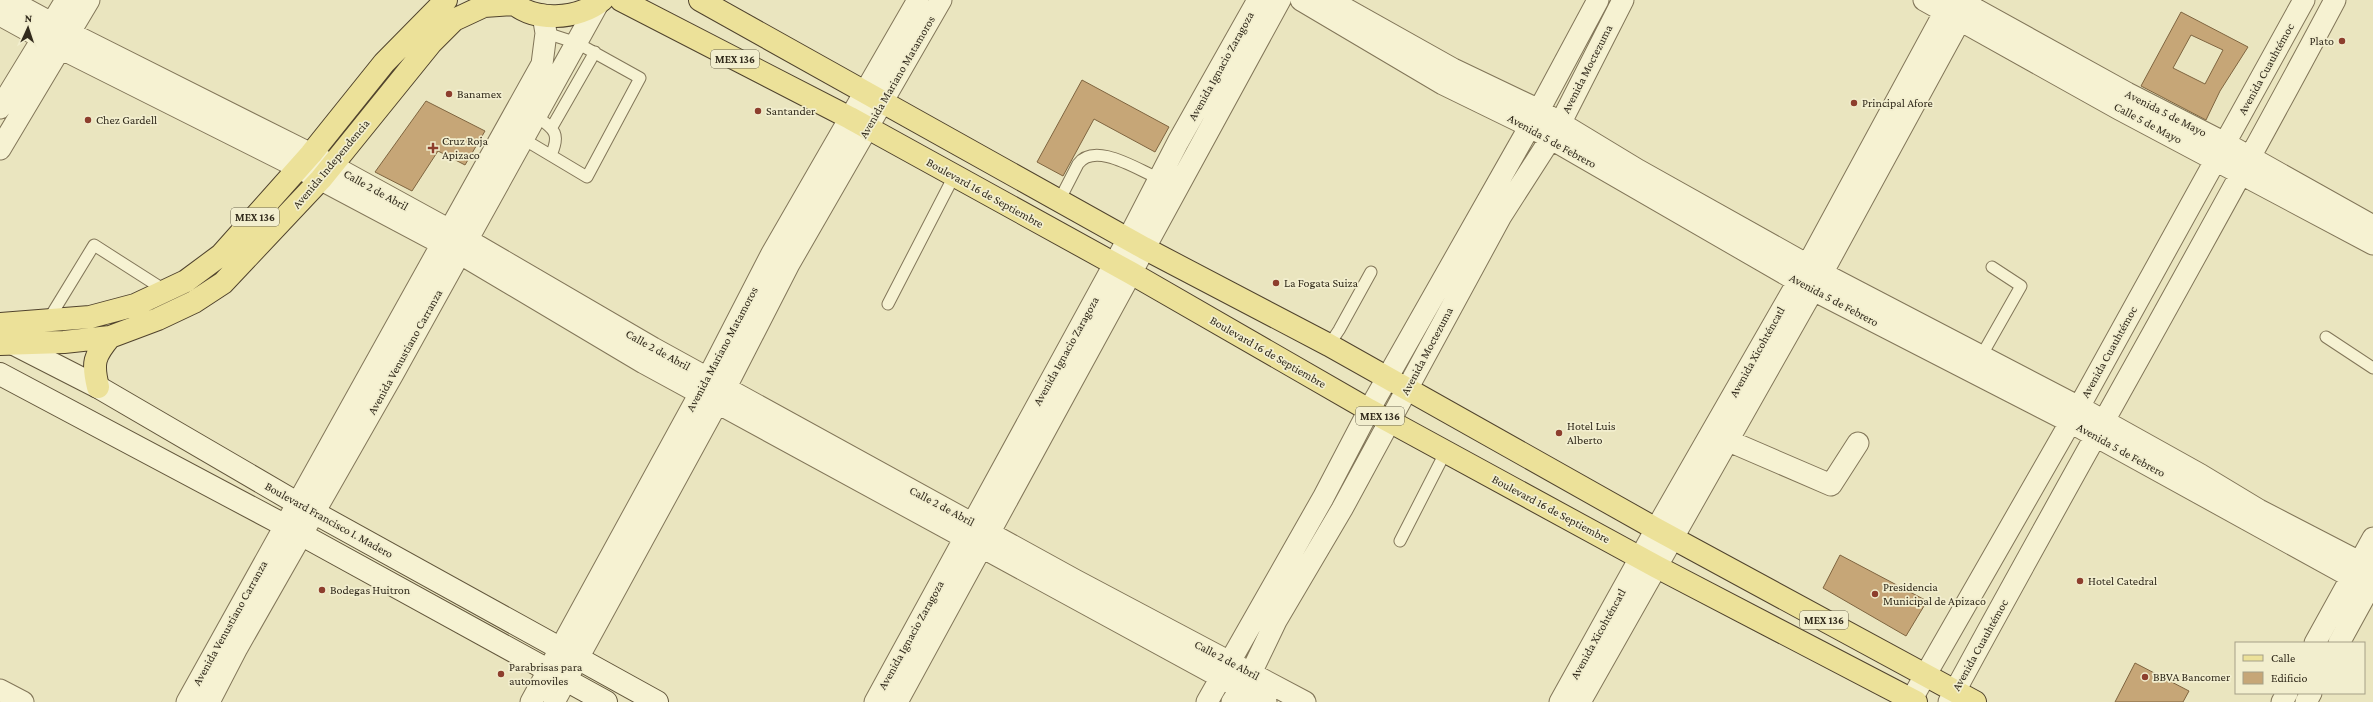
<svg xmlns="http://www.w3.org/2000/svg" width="2373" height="702" font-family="'Crimson Pro',serif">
  <rect width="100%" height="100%" fill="#eae5bf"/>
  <path fill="#c6a677" stroke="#7f6540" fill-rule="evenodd" d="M2181,12L2248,47L2220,91L2206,120L2141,86ZM2191,35L2223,50L2205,84L2173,68Z
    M1082,80L1169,127L1155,152L1094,119L1063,176L1037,162Z
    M426,101L485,131L465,165L438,151L412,191L375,172Z
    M1840,555L1927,601L1906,636L1823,588Z
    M2135,663L2189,691L2183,702H2115Z"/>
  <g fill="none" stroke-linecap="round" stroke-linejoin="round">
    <g stroke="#827659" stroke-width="13">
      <path id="lane" d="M536,116C554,129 561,133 551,155
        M552,127L595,52
        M520,137L587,177L640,78L577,43L546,33
        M1059,201L1078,164C1095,141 1138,170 1158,178
        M888,304L954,176
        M47,322L94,245L166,291
        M2326,337L2373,368
        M1329,345L1339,330L1371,272
        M1979,360L2021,286L1992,267
        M1400,541L1446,451"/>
    </g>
    <g stroke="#827659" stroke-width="23">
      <path id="street" d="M9,0L70,33L311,154L466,239L653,348L1075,580L1305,702
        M1301,0L1443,84L1529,126L1813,290L2070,422L2373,589
        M1330,0L1453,69L1539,110L1638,170L1822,273L2079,407L2201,475L2259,510L2373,569
        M1924,0L2119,109L2373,244
        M1959,0L2127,93L2225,143L2373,226
        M0,15L60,48L299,168L459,253L644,363L1266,702
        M0,108L66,0
        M0,149L89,0
        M1715,435L1831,485L1858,443
        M2315,643L2373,538
        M2339,643L2373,581
        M0,690L23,702
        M187,702L542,64L546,33L543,15
        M209,702L237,648L393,374L599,2
        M531,702L700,393L771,255L918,0
        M554,702L726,387L789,264L941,0
        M875,702L1128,239L1178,142L1258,0
        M897,702L1280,0
        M1207,702L1323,498L1369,410L1539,110L1598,0
        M1232,702L1251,673L1276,621L1342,509L1501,216L1560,124L1623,0
        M1560,702L1656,529L1808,264L1951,0
        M1580,702L1813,290L1971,0
        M1910,702L2079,407L2304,0
        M1949,702C2076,467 2210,236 2335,0
        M2282,702L2287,693
        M2306,702L2311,693"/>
    </g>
    <g stroke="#63573c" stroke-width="24">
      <path id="secondary" d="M6,340L98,387L297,503L657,702
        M0,374L284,525L606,702"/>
    </g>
    <g stroke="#50432d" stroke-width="24">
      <path id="primary" d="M510,0C533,23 578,20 602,0
        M621,0L850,118L1131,273L1369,410L1657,567L1916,702
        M700,0L1144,248L1329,345L1656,529L1975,702
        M0,324L90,317L135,305L186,281L221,255L311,154L384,63L446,0
        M0,344L64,342L110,337L158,319L194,302L223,283L321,179L431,43L454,20L484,6L514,4
        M98,387C92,363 94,356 110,337"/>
    </g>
    <use href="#lane" stroke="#f6f2d2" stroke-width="11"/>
    <use href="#street" stroke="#f6f2d2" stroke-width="21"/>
    <use href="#secondary" stroke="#f6f2d2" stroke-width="22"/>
    <use href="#primary" stroke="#ece199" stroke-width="22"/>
  </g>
  <g fill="#8d3e2d" stroke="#f2eece" stroke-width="1.5">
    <circle cx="2342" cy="41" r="4"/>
    <circle cx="449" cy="94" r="4"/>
    <circle cx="1854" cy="103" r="4"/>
    <circle cx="758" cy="111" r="4"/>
    <circle cx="88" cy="120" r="4"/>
    <path d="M431 142h4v4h4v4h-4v4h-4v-4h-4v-4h4z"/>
    <circle cx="1276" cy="283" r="4"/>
    <circle cx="1559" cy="433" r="4"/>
    <circle cx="2080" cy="581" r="4"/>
    <circle cx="322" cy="590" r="4"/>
    <circle cx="1875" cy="594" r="4"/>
    <circle cx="501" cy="674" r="4"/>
    <circle cx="2145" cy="677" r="4"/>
  </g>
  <g text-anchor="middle" stroke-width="3.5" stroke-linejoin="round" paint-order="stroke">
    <g fill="#f2eece" stroke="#6c6651" stroke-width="1">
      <rect x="711" y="50" width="48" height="18" rx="3"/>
      <rect x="231" y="208" width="48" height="18" rx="3"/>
      <rect x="1356" y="407" width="48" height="18" rx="3"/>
      <rect x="1800" y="611" width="48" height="18" rx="3"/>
    </g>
    <g font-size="11" font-weight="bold" fill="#322b1c">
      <text x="735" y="63">MEX 136</text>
      <text x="255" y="221">MEX 136</text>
      <text x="1380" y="420">MEX 136</text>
      <text x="1824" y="624">MEX 136</text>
    </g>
    <g font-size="12" fill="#322b1c" stroke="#f2eece" text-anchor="start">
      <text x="2334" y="45" text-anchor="end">Plato</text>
      <text x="457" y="98">Banamex</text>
      <text x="1862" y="107">Principal Afore</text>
      <text x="766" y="115">Santander</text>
      <text x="96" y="124">Chez Gardell</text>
      <text x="442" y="145">Cruz Roja<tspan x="442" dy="14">Apizaco</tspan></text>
      <text x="1284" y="287">La Fogata Suiza</text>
      <text x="1567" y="430">Hotel Luis<tspan x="1567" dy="14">Alberto</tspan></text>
      <text x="2088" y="585">Hotel Catedral</text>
      <text x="1883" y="591">Presidencia<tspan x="1883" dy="14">Municipal de Apizaco</tspan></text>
      <text x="330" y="594">Bodegas Huitron</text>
      <text x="509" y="671">Parabrisas para<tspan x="509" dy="14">automoviles</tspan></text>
      <text x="2153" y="681">BBVA Bancomer</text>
    </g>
    <g font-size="12" fill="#322b1c" stroke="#f2eece">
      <text transform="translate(1221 66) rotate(-61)" y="4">Avenida Ignacio Zaragoza</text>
      <text transform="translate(1587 69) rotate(-63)" y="4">Avenida Moctezuma</text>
      <text transform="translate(2266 69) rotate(-61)" y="4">Avenida Cuauhtémoc</text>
      <text transform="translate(897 77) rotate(-60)" y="4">Avenida Mariano Matamoros</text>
      <text transform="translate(2166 113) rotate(27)" y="4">Avenida 5 de Mayo</text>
      <text transform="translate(2148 123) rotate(28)" y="4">Calle 5 de Mayo</text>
      <text transform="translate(1552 141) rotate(29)" y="4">Avenida 5 de Febrero</text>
      <text transform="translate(331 164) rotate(-50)" y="4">Avenida Independencia</text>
      <text transform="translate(376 190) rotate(29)" y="4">Calle 2 de Abril</text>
      <text transform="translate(985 193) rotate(29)" y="4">Boulevard 16 de Septiembre</text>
      <text transform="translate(1834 300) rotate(28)" y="4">Avenida 5 de Febrero</text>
      <text transform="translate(722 349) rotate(-62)" y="4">Avenida Mariano Matamoros</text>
      <text transform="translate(658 350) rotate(29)" y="4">Calle 2 de Abril</text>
      <text transform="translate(1066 351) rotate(-61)" y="4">Avenida Ignacio Zaragoza</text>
      <text transform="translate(1427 351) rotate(-62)" y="4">Avenida Moctezuma</text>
      <text transform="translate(405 352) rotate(-61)" y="4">Avenida Venustiano Carranza</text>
      <text transform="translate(1268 352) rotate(30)" y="4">Boulevard 16 de Septiembre</text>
      <text transform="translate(1757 352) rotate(-61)" y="4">Avenida Xicohténcatl</text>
      <text transform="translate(2109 352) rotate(-61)" y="4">Avenida Cuauhtémoc</text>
      <text transform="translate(2121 450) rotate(29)" y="4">Avenida 5 de Febrero</text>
      <text transform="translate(942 506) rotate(28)" y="4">Calle 2 de Abril</text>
      <text transform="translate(1551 509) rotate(28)" y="4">Boulevard 16 de Septiembre</text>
      <text transform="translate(329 520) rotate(29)" y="4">Boulevard Francisco I. Madero</text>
      <text transform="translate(230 623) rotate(-61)" y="4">Avenida Venustiano Carranza</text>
      <text transform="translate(1598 634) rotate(-61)" y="4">Avenida Xicohténcatl</text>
      <text transform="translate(911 635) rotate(-61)" y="4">Avenida Ignacio Zaragoza</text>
      <text transform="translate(1980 645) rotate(-61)" y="4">Avenida Cuauhtémoc</text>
      <text transform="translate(1227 660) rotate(28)" y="4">Calle 2 de Abril</text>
    </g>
  </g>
  <rect x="2235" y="642" width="130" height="52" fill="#f2eece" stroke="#a5a087"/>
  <rect x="2243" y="655" width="20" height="6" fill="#ece199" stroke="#a5a087"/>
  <text x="2271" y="662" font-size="12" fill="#322b1c">Calle</text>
  <rect x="2243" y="672" width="20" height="12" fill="#c6a677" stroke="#a5a087"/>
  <text x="2271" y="682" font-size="12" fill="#322b1c">Edificio</text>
  <g transform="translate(28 28) rotate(3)" stroke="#f2eece" stroke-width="3" paint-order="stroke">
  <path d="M0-3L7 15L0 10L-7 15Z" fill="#322b1c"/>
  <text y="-6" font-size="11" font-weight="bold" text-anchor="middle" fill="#322b1c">N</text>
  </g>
</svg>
